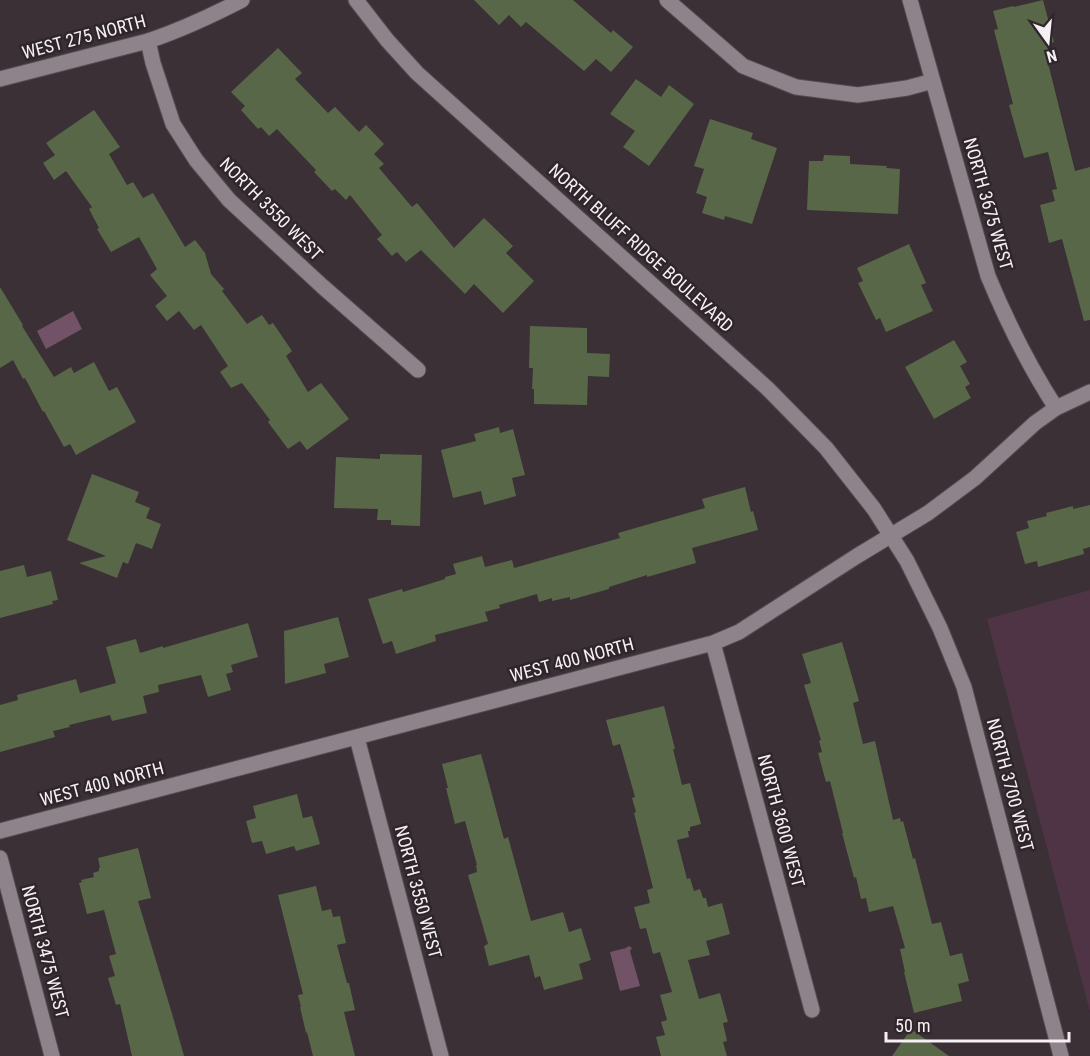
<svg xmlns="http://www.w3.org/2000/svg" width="1090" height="1056" font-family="'Roboto Condensed',sans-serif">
  <rect width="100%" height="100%" fill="#3a3036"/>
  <path fill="#4f3445" d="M1090,590V1012L987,619Z"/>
  <path fill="#715266" d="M73,311L82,329L46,349L37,331Z
    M629,946L632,948L630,951L640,986L620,991L610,952L626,948Z"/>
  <path fill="#586748" d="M474,0H573L611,33L613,30L633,47L611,72L596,59L584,71L526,22L521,27L509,15L499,25Z
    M1043,0L1054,42L1049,44L1052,54L1046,55L1075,171L1090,167V320L1084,321L1062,239L1049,243L1040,205L1055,201L1052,190L1057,189L1048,152L1024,158L1009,105L1013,104L994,30L998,29L993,11L1013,6L1014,7Z
    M278,48L302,73L295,79L328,113L335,107L359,132L366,125L384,144L374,154L384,164L379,168L412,207L417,203L454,248L484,218L513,246L506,253L534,281L503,313L474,284L465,294L421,250L406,262L397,252L392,256L377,239L382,235L350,195L346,200L335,189L332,191L314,172L316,170L277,129L269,136L261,127L258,129L241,110L245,106L231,92Z
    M636,79L661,97L669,85L694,104L649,166L623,147L635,131L610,114Z
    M94,110L120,147L109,154L127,185L133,182L143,198L153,193L185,247L195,240L205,253L211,274L224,289L222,291L247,324L262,315L269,325L273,323L292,351L286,356L308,392L321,383L349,419L307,450L300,441L288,449L268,422L270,420L242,383L231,388L220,372L228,366L201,325L194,330L179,311L167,321L155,306L167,296L150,275L157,269L139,237L111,252L97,229L99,228L89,209L92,207L66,171L54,180L43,163L55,155L46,143Z
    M710,119L753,133L751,139L777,148L752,224L725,216L724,220L702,213L707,197L696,193L704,169L694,166Z
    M824,155L850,156V164L887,166L886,168L900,169L898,214L807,210L809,161H823Z
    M909,244L926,283L921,285L933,311L886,332L880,318L876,320L858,283L863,281L857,268Z
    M0,287L23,325L22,326L54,377L71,367L74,373L94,362L109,391L117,387L136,422L76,455L70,444L64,447L44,411L43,412L25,378L23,379L13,360L0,368Z
    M530,326L587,328V353L610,354L609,377L588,376L587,405L534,404V389H532L533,368H529Z
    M954,340L967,362L960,366L970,384L965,387L971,398L934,419L905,367Z
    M499,427L500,433L513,429L525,475L512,478L516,496L484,505L481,491L453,498L441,450L476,441L474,434Z
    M380,454L422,455L420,526L391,525V520H377L378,509L334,508L336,457L380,459Z
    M92,474L139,492L135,502L150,508L146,518L161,524L152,549L136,543L128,564L123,562L117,578L79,563L106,556L67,540Z
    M745,487L751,512L753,511L758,530L692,548L696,563L647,577V575L609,587V589L570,600V597L552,601V598L539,602L537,594L499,605L500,608L485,612L488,621L435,635L436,641L396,654L392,641L383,644L368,599L402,589L403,592L445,579V577L456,574L453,564L482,556L485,567L512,560L514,568L620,538L618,533L705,508L702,499Z
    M1090,505V547L1083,549L1084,554L1038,567L1037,561L1025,564L1016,532L1029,528L1027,521L1047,516L1046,513L1073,506V509Z
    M24,565L27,577L51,571L58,600L52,601L53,604L0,618V571Z
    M338,617L349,657L324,664L326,673L285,684L284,631Z
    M248,623L258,657L231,665L233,672L226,674L231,690L208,697L201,675L158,685L159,692L143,696L147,713L112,721L110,715L69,725L70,727L53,731L55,737L0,752V705L18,700L17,695L76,679L80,693L116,683L106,647L136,639L140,653L163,646V648Z
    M842,642L859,701L853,703L863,744L875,741L893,820L900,818L901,822L903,821L913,859L915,858L932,924L941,922L950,956L962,953L969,981L958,984L962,1001L914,1013L904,972H905L900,949L905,948L893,906L869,912L866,898L861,899L856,877L854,878L842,833H843L830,781L826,782L818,753L822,752L819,741L821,740L804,685L811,683L802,654Z
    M664,706L675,749H673L682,785L690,783L701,824L690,827V831H688L689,837L677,840L687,879L690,878L694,891L700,889L703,898H706L708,907L722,903L730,934L706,941L710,955L688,960L699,999L720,993L728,1022L723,1023L727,1041L723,1042L727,1056H661L656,1037L665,1035L661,1022L667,1020L660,995L672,992L660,952L653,954L646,928L640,929L634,907L650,903L647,890L653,888L634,813L636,812L632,798L635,797L620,744L613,746L606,720Z
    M481,754L504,839L508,837L531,921L563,912L569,932L581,928L591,960L579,964L583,979L544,990L540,976L535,978L529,955L489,966L484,946L488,944L468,875L477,872L476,865H477L465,821L455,824L446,788H448L442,764Z
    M297,794L303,818L312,816L320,844L296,851L294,846L266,854L262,841L252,843L246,821L256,818L253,806Z
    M138,848L151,898L138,901L173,1017L184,1056H132L120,1004L116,1005L108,978L115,976L109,956L116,954L104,910L87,914L79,883L82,882L81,880L94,877L93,873L99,871V868L100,867L98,858Z
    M316,886L322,911L331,909L333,917L340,916L346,943L337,945L347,983H349L355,1010L344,1012L355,1056H313L307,1032L306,1033L300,1007H301L298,995L303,994L278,895Z
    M911,1029L949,1056H892Z"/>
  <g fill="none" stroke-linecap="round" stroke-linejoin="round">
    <g stroke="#544c51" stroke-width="17">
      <path id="minor" d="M667,0L743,66L796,87L858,95L907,88L933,81
        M910,0L988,276C1007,322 1029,366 1056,408
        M148,41L153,63L173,124L196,160L229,200L322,286L418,370
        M713,643L812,1010
        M357,738L441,1056
        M0,831L713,643L739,632L857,556L928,513L975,478L1035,423L1056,408L1090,392
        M0,858L52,1056"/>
    </g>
    <g stroke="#544c51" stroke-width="17">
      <path id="tertiary" d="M356,0L387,40L417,73L767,388L826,448L874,509L907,561L940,628L964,687L1061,1056
        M0,79L148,41C181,30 211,16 242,0"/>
    </g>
    <use href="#minor" stroke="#8e838a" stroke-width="15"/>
    <use href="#tertiary" stroke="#8e838a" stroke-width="15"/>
  </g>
  <g text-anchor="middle" stroke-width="5" stroke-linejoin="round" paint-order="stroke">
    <g font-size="18" fill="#f6f0f4" stroke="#2f262c">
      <text transform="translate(84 37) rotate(-15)" y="6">WEST 275 NORTH</text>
      <text transform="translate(988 204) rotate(74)" y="6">NORTH 3675 WEST</text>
      <text transform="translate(271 209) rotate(45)" y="6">NORTH 3550 WEST</text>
      <text transform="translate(641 248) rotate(42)" y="6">NORTH BLUFF RIDGE BOULEVARD</text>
      <text transform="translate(572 660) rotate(-15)" y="6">WEST 400 NORTH</text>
      <text transform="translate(102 784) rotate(-15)" y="6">WEST 400 NORTH</text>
      <text transform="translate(1010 785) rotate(75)" y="6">NORTH 3700 WEST</text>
      <text transform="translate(781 821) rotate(75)" y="6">NORTH 3600 WEST</text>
      <text transform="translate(418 892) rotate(75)" y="6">NORTH 3550 WEST</text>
      <text transform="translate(45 952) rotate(75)" y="6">NORTH 3475 WEST</text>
    </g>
  </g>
  <g transform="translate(1048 42) rotate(165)" stroke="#2f262c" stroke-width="4.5" paint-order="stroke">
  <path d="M0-4.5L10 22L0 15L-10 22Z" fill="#f6f0f4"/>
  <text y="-9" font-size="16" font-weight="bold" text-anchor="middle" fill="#f6f0f4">N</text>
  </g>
  <path d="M886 1032v9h183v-9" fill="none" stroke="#f6f0f4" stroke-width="3"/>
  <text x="895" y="1032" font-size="18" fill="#f6f0f4" stroke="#2f262c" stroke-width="4.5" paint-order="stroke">50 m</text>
</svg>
